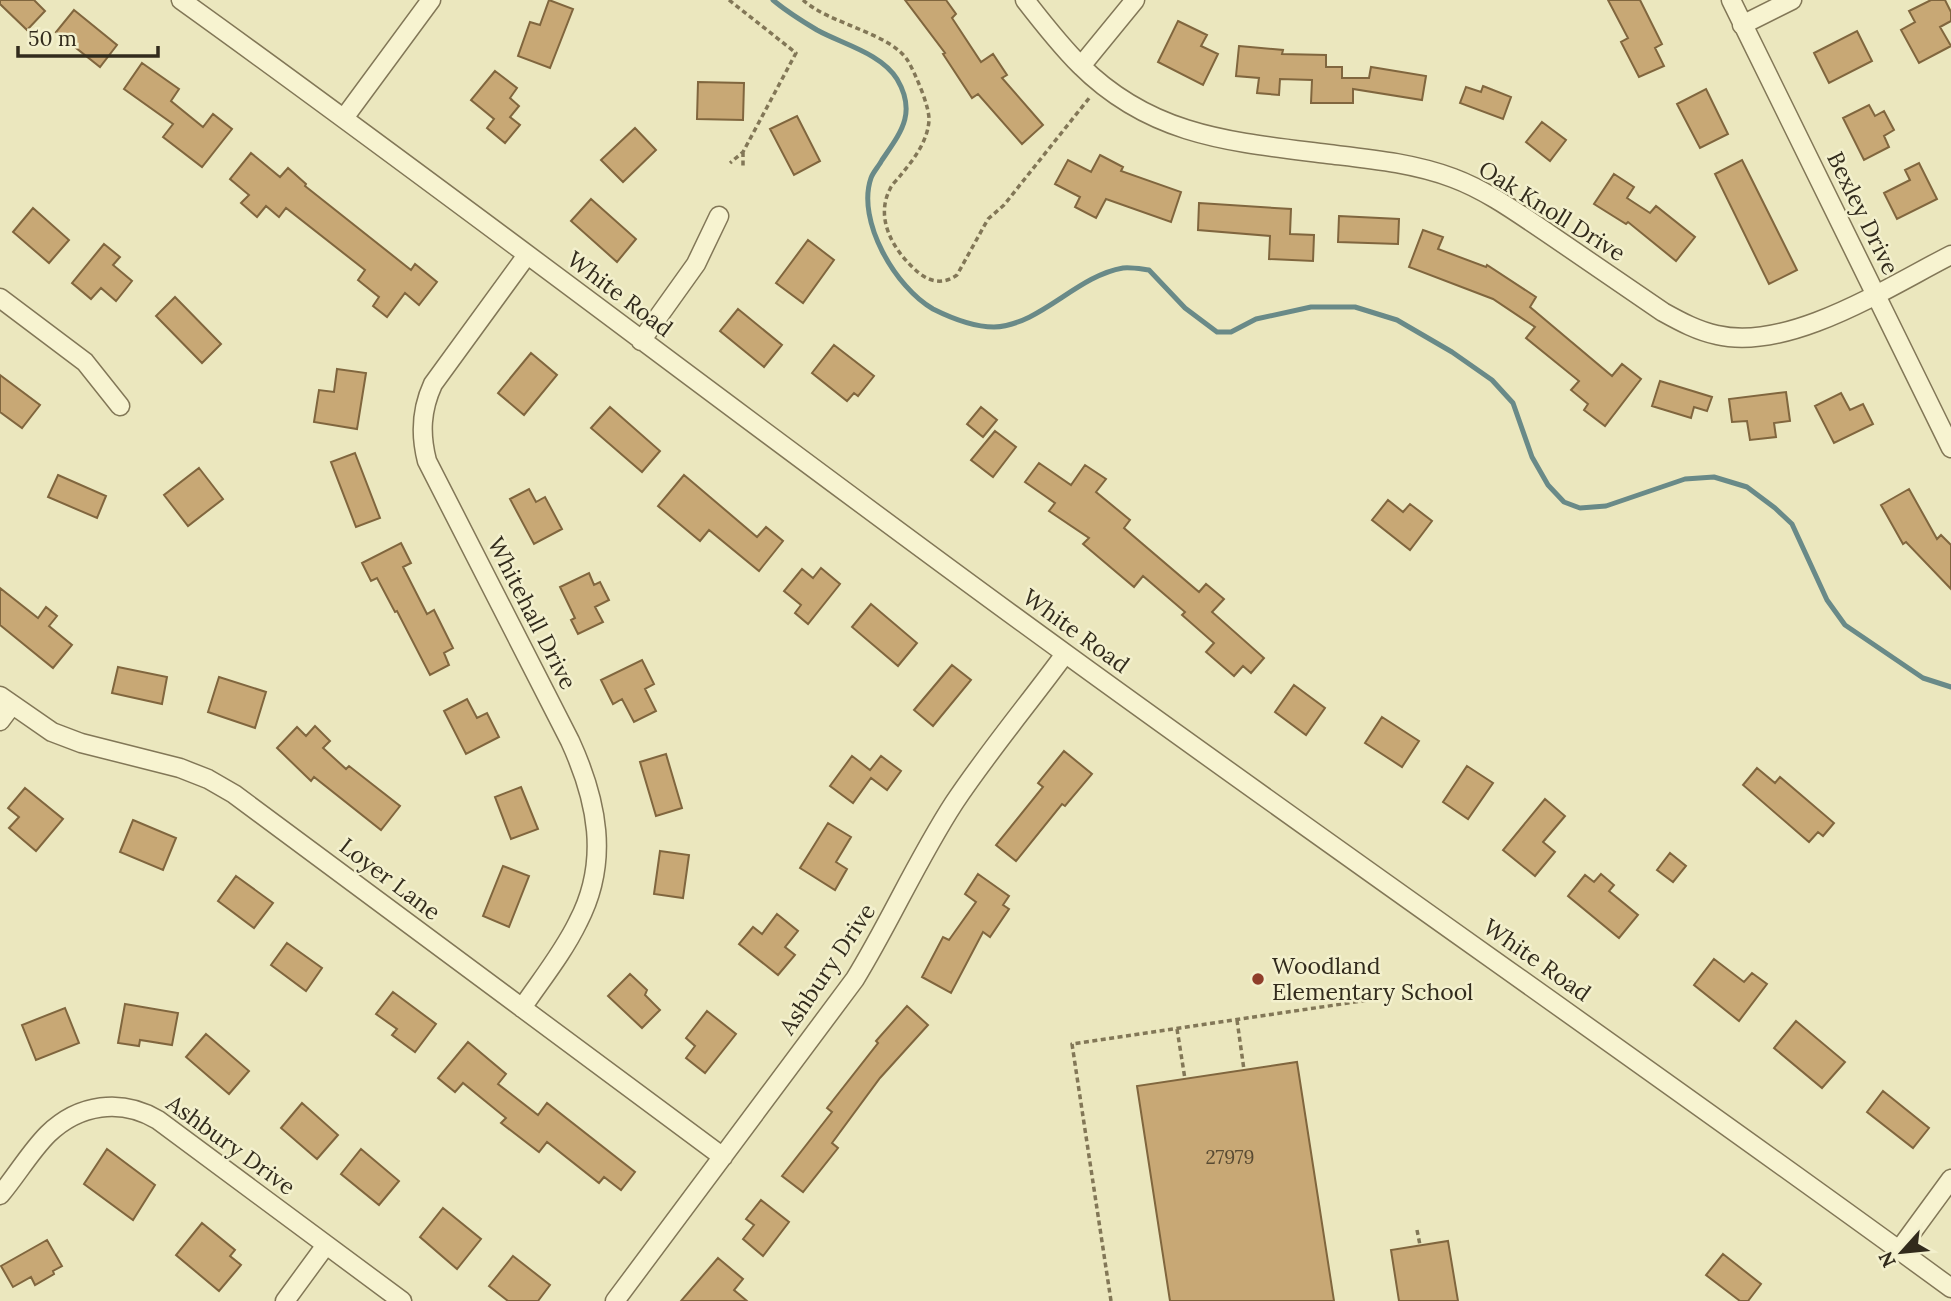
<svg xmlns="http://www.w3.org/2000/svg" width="1951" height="1301" font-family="Lora,serif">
  <rect width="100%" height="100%" fill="#ebe7be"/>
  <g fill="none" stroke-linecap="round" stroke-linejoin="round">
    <path stroke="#698a88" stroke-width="5" d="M773,0C786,11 802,21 817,30C842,44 881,53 897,79C917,113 901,132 882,160C879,166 873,172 871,178C856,221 896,288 933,309C951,318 974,327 994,327C1041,325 1076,276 1123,268C1131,267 1141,269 1149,270L1185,308L1217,332H1231L1256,319L1311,307H1355L1397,320L1452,352L1492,380L1513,403L1532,457L1548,485L1564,502L1580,508L1606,506L1685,479L1714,477L1747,487L1775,508L1792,524L1827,600L1845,625L1923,678L1951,687"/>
  </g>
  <path fill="#c8a875" stroke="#80663e" stroke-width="2" d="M0,0H34L45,11L27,30L0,4Z
    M549,0L573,9L550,68L518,56L530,22L540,25Z
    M905,0H946L956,14L952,18L981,62L993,54L1007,75L1002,78L1043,125L1022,144L978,94L972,98L943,54L945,53Z
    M1608,0H1640L1662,44L1655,48L1664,66L1639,77L1621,42L1628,38Z
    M1931,0H1945L1951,12V21L1940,27L1951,46L1919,63L1901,30L1915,22L1909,11Z
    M74,10L117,45L100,67L56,32Z
    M1178,21L1207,35L1201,46L1218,54L1203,85L1158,62Z
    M1857,31L1872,61L1829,83L1814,53Z
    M1239,46L1283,50L1282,54L1326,55V67H1342V78H1369L1371,67L1426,76L1422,100L1353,89V103H1311L1312,80L1280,79L1279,95L1257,93L1259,78L1236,76Z
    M142,63L179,89L171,101L203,127L213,114L232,129L202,167L163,137L173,124L124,89Z
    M495,71L517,88L510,98L519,106L510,117L520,125L505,143L487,128L494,119L471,100Z
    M698,82L744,83L743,120L697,119Z
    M1483,86L1511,97L1503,119L1460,103L1466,87L1481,92Z
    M1706,89L1728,134L1700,148L1677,104Z
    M1869,105L1875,116L1884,111L1894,130L1884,136L1889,147L1864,160L1843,118Z
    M797,116L820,161L794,175L770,129Z
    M1542,122L1566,140L1550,161L1526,142Z
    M635,128L656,150L623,182L601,160Z
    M251,153L280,177L288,168L306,184L305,186L411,270L415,264L437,282L419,305L405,293L387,317L373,306L379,297L358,280L365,270L286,208L279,217L266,206L257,217L241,203L249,195L230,179Z
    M1100,155L1123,167L1121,171L1181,192L1171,222L1106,199L1096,218L1075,207L1080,197L1055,184L1068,160L1091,172Z
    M1742,160L1797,270L1769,284L1715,174Z
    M1919,163L1937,199L1897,219L1884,193L1910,180L1905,170Z
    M1614,174L1634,187L1627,198L1650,213L1656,206L1695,237L1676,261L1628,222L1626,224L1594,204Z
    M591,199L636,239L617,262L571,221Z
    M1199,203L1291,209L1290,234L1314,235L1313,261L1269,259L1270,236L1198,230Z
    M33,208L69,240L49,263L13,232Z
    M1339,216L1399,219L1398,244L1338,242Z
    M1423,230L1443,237L1438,249L1486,267L1487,265L1536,297L1530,307L1612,376L1622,364L1641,379L1605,426L1584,410L1588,404L1571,390L1579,381L1526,338L1535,327L1493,299L1409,267Z
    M808,240L834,260L803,303L776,283Z
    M104,244L120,257L113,265L132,281L116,301L101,288L91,299L72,283Z
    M175,297L221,344L202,363L156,316Z
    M738,309L782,345L764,367L720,331Z
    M834,345L874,376L858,396L854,393L847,401L812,373Z
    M531,353L557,375L524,415L498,393Z
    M337,369L366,373L357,429L314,422L319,390L334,392Z
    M0,375L40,405L22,428L0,412Z
    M1660,381L1712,397L1707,411L1694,407L1691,418L1652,406Z
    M1786,392L1790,421L1774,423L1776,437L1750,440L1747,421L1732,422L1729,399Z
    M1841,393L1850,410L1863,404L1873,424L1834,443L1815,406Z
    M610,407L660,451L642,472L591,428Z
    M981,407L997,420L983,437L967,424Z
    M995,431L1016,447L993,477L971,460Z
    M355,453L380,518L356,527L331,462Z
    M1039,463L1071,485L1085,465L1106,479L1096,492L1130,520L1124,528L1199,592L1206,584L1224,599L1212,612L1264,658L1251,673L1243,666L1234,676L1206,652L1214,643L1182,615L1185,612L1143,576L1134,587L1083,544L1089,538L1049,511L1055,503L1025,482Z
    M199,468L223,499L188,526L164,495Z
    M58,475L106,496L97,518L48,497Z
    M684,475L757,537L766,527L783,541L759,571L709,530L700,541L658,506Z
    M529,489L536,502L545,497L562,529L534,544L510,499Z
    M1909,489L1937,539L1941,535L1951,545V589L1906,542L1903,544L1881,505Z
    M1388,500L1403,512L1410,504L1432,521L1410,550L1372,520Z
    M401,543L411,563L403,567L427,614L434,610L453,648L444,653L449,665L430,675L397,611L395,612L377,578L371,581L362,563Z
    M821,568L840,584L808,624L795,613L801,605L784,591L802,569L813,578Z
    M589,573L594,585L600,582L609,600L595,607L603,622L578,634L571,620L575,618L560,587Z
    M0,588L38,618L46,607L57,616L49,626L72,645L53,668L0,625Z
    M871,604L917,643L898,666L852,627Z
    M642,660L654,684L645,689L656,711L634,722L622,699L613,704L601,680Z
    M952,665L971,680L933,726L914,710Z
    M118,667L167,677L162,704L112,693Z
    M219,677L266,692L255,728L208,712Z
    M1294,685L1325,708L1306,735L1275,712Z
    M467,699L477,718L487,713L499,737L466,754L444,711Z
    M1382,717L1419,741L1402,767L1365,743Z
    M315,726L330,741L323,748L346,769L349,766L400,806L381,830L314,777L311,781L277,748L297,727L306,736Z
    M1064,751L1092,774L1065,806L1062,804L1016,861L996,845L1043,787L1038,783Z
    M666,754L682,808L656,816L640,762Z
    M852,756L870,770L881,756L901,771L887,790L871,778L853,803L830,786Z
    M1467,766L1493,783L1468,819L1443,802Z
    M1757,768L1775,783L1780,777L1834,823L1823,836L1818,832L1809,842L1743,785Z
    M521,787L538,829L511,839L495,797Z
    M25,788L63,819L36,851L9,828L19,817L8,808Z
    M1545,799L1565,816L1543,842L1555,852L1535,876L1503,850Z
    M133,820L176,838L163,870L120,852Z
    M828,823L851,837L836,862L847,869L835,890L800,868Z
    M660,851L689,855L683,898L654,894Z
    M1670,853L1686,866L1673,882L1657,870Z
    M503,866L529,876L509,927L483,916Z
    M978,874L1009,896L1003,905L1009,909L990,937L983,932L951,993L922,977L943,937L949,940L976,902L965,894Z
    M1601,874L1614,885L1609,891L1638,915L1619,938L1568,896L1585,875L1594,882Z
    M236,876L273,903L254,928L218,901Z
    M777,914L798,931L785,947L795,955L778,975L739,944L753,927L762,934Z
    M287,943L322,968L306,991L271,965Z
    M1714,959L1744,982L1752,973L1767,984L1739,1021L1694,985Z
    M630,974L647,990L645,995L660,1010L642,1028L608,996Z
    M393,992L436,1024L415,1052L392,1035L397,1029L376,1014Z
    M125,1004L178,1013L172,1045L140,1040L139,1046L118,1043Z
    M907,1006L928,1025L880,1078L832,1143L838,1148L803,1192L782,1176L832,1112L827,1108L878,1043L876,1041Z
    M65,1008L79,1043L36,1060L22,1025Z
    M707,1011L736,1034L705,1073L686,1058L695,1046L686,1038Z
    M1796,1021L1845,1062L1822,1088L1774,1048Z
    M206,1034L249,1071L229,1094L186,1057Z
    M468,1042L506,1074L498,1084L538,1115L547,1103L635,1172L621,1190L604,1177L599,1183L547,1142L539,1152L501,1123L506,1118L463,1083L455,1092L438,1078Z
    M1297,1062L1334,1301H1170L1137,1086Z
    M1883,1091L1929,1128L1913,1148L1867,1112Z
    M302,1103L338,1135L317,1159L281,1128Z
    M107,1149L155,1185L133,1220L84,1184Z
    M361,1149L399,1181L379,1205L341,1174Z
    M761,1200L789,1222L763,1256L743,1239L754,1225L746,1219Z
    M443,1208L481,1239L457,1269L420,1237Z
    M202,1223L235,1250L230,1256L241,1265L219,1291L176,1255Z
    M47,1240L62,1266L53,1271L54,1274L35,1285L31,1277L13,1287L1,1266Z
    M1448,1241L1458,1301H1399L1391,1250Z
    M1723,1254L1761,1284L1748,1301H1740L1706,1275Z
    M513,1256L550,1285L538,1301H508L489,1286Z
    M718,1258L743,1279L734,1290L747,1301H681Z"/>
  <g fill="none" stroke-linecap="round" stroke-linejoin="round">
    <g stroke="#827757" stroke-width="21">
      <path id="minor" d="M181,0C479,214 769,439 1066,654C1359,867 1658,1074 1951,1288
        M1025,0C1042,22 1060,45 1080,65C1152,137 1233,142 1328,154C1370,159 1413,163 1453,178C1488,191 1519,214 1549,234C1587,260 1625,286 1663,312C1681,322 1698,331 1717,335C1789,352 1888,287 1951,255
        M1731,0L1951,448
        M1742,25L1792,0
        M1081,66L1135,0
        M344,118L431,0
        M0,298L85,362L120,406
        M641,341L696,264L719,216
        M0,696L52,732L81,743L180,768L208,779L234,794L723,1157
        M0,721L12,705
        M522,1008C541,980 563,953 578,922C610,861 597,800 570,741L427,461C420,434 421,410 433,384L527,255
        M0,1195C17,1175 30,1152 48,1134C79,1104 121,1098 158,1120L402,1301
        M1899,1250L1951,1179
        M285,1301L326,1245
        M615,1301L855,979C890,922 917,860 954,803C988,752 1029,703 1065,654"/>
    </g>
    <path stroke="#827757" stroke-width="3.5" stroke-dasharray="5 3.5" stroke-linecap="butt" d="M729,0L796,53L743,152L730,163
      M803,0C829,24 891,33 908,61C915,73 930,107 929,121C927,143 913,160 900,176C897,180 892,184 890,189C874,220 895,253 919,273C932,283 944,284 957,275L988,219L1004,205L1090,97
      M743,152V169
      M1237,1020L1244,1070
      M1177,1029L1185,1079
      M1417,1230L1420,1245
      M1111,1301L1072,1044L1369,1000"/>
    <use href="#minor" stroke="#f7f3d0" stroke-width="18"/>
  </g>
  <circle fill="#8f3e2a" stroke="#f3f0cd" stroke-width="2.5" cx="1258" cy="979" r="7"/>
  <g text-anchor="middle" stroke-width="5" stroke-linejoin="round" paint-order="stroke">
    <g font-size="19" fill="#584a32">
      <text x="1230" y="1164">27979</text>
    </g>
    <g font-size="23" fill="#322b1c" stroke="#f3f0cd">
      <text transform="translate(1552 211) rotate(32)" y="8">Oak Knoll Drive</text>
      <text transform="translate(1863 213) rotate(64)" y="8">Bexley Drive</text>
      <text transform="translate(620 294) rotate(37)" y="8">White Road</text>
      <text transform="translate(532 613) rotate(63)" y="8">Whitehall Drive</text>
      <text transform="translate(1076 631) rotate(36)" y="8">White Road</text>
      <text transform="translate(390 879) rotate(37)" y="8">Loyer Lane</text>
      <text transform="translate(1537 960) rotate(35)" y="8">White Road</text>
      <text transform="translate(827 969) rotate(-56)" y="8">Ashbury Drive</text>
      <text transform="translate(231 1145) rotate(36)" y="8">Ashbury Drive</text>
    </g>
    <g font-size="23" fill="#322b1c" stroke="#f3f0cd" text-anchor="start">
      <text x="1272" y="974">Woodland<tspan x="1272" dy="26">Elementary School</tspan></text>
    </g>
  </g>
  <g transform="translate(1902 1252) rotate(243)" stroke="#f3f0cd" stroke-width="5" paint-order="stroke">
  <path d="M0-5L12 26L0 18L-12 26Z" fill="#322b1c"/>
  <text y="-10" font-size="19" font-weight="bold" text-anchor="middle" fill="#322b1c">N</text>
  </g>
  <path d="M18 46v10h140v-10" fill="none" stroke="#322b1c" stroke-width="3.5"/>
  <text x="28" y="46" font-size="21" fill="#322b1c" stroke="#f3f0cd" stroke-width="5" paint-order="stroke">50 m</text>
</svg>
